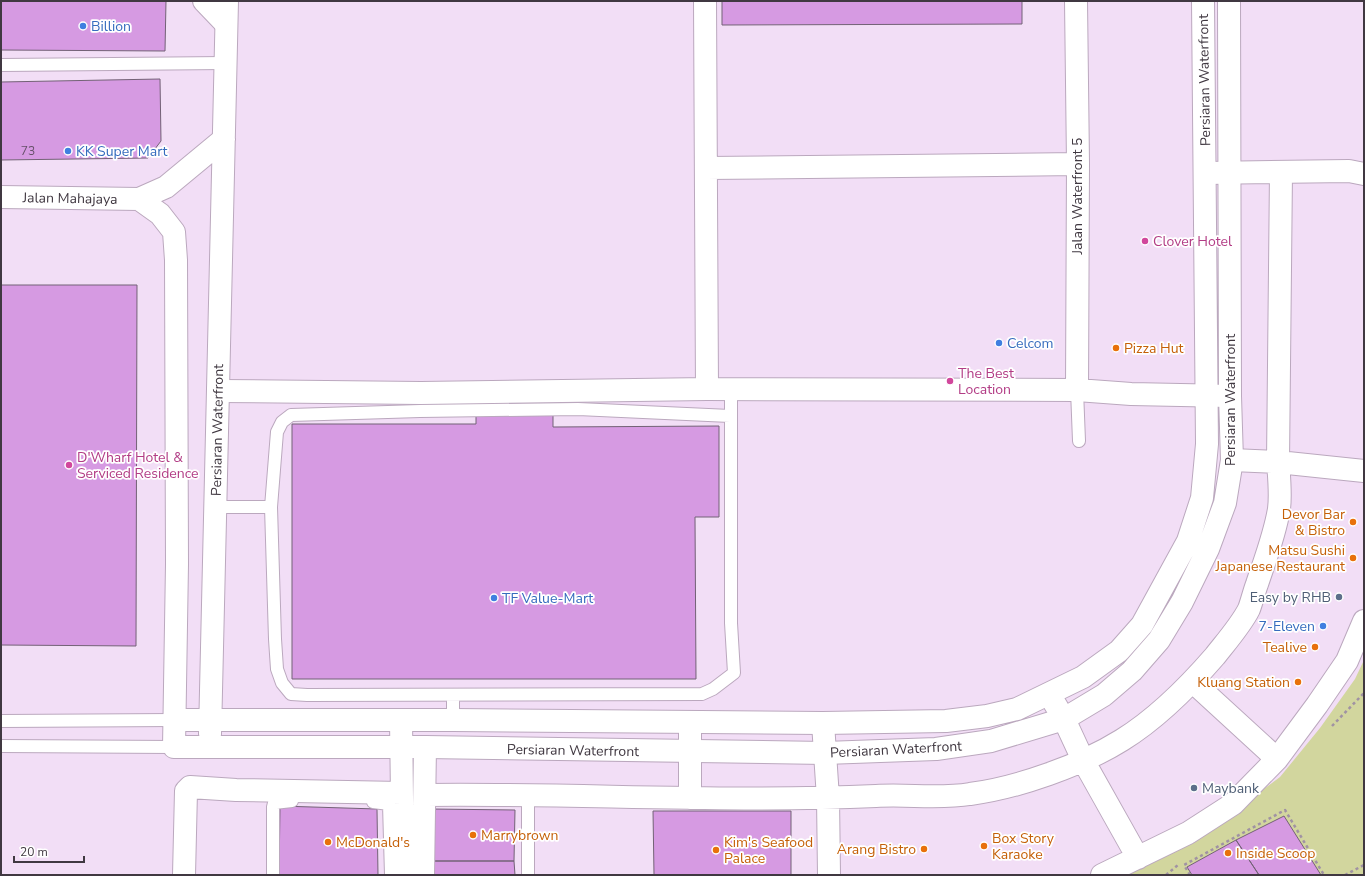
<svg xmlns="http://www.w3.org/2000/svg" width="1365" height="876" font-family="'Nunito Sans',sans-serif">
  <rect width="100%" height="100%" fill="#f2def6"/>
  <path fill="#d2d69e" d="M1364,660V875H1110L1226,817L1280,777L1320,728L1355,679Z"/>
  <path fill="#d69ae2" stroke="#736276" d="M1,1H166L165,51L1,50Z
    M722,1H1022V24L722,25Z
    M160,79L161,141L148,158L1,160V82Z
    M1,285H137L136,646L1,645Z
    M476,412H553V427L719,426V517H695L696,679H292V424H476Z
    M280,806L377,809L378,875H279Z
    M431,809L515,810L514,861H431Z
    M653,811H791V875H654Z
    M1284,816L1321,875H1259L1236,840Z
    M1236,840L1259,875H1192L1187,867Z
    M431,861H514L515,875H431Z"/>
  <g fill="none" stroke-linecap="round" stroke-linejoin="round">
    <g stroke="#bba8be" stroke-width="14">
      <path id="service" d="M1,65L226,63
        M1077,390L1079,441
        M730,416L578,409L420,411L291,415L282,422L277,432L271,507L275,639L277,669L282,683L291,694L307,695L702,694L713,689L734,673L731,623V390
        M215,507H271
        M453,720V695
        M1,721L175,720
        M1,746L174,747
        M373,802L389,804L391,875
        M273,875V807L274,803L292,801
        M528,875V794"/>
    </g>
    <g stroke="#bba8be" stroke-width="24">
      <path id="minor" d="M204,1L226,24
        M705,1L707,389
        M1076,1L1078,164L1077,390
        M706,168L1078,164
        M1205,173L1349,171L1364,174
        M218,391L421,393L707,389L1077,390L1131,394L1230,396
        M1232,460L1278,462L1364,471
        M1193,682L1277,759
        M1049,694L1064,719L1083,760L1138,858
        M401,720L403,875
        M690,723V798
        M823,723L828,798L829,875
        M425,795C575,793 726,803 876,796C907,794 939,799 970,794C1017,788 1082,765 1122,740C1156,719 1189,686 1215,656C1226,642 1241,625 1249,609C1252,601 1254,592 1257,584C1265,560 1275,534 1279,509C1281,494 1279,477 1278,462L1281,172
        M184,875L186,791L190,787L236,790L401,793
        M423,875L425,747
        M1102,875L1188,833L1233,804L1277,759L1317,705L1347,661L1364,621"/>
    </g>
    <g stroke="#bba8be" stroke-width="24">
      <path id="tertiary" d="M1,197L139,199L166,187L224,139
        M139,199L160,214L174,232L176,260L177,564L174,747H425L825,753L936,749L991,741L1064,719L1104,695L1132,671L1159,640L1182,602L1208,549L1225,503L1232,460L1230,396L1229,1
        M175,720H453L823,723L946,721L987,716L1017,709L1083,677L1119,651L1142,625L1188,541L1202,498L1207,444L1203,1
        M210,734L227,1"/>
    </g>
    <path stroke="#a092a3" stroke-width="2.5" stroke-dasharray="3 3" stroke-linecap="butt" d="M1332,726L1364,693
      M1166,875L1178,865
      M1190,875L1184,865L1285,810L1324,875
      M1345,875L1364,865"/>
    <use href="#service" stroke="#fff" stroke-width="12"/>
    <use href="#minor" stroke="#fff" stroke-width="22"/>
    <use href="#tertiary" stroke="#fff" stroke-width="22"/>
  </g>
  <g fill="#3f7fe0" stroke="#fff" stroke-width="1.5">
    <circle cx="83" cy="26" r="4"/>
    <circle cx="68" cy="151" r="4"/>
    <circle cx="999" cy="343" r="4"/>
    <circle cx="494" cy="598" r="4"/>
    <circle cx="1323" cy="626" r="4"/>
  </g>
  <g fill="#d1479c" stroke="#fff" stroke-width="1.5">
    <circle cx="1145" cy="241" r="4"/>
    <circle cx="950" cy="381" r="4"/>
    <circle cx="69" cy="465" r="4"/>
  </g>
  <g fill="#e8710a" stroke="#fff" stroke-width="1.5">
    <circle cx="1116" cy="348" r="4"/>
    <circle cx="1353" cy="522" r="4"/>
    <circle cx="1353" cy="558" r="4"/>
    <circle cx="1315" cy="647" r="4"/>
    <circle cx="1298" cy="682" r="4"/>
    <circle cx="473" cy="835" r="4"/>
    <circle cx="328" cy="842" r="4"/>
    <circle cx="984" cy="846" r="4"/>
    <circle cx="924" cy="849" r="4"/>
    <circle cx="716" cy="850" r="4"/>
    <circle cx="1228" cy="853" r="4"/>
  </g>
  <g fill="#5c6f8a" stroke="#fff" stroke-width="1.5">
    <circle cx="1339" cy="597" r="4"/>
    <circle cx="1194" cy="788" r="4"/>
  </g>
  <g text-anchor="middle" stroke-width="3.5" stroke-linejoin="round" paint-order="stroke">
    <g font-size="12" fill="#665069">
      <text x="28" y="155">73</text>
    </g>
    <g font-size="14" fill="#366cbe" stroke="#fff" text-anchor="start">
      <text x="91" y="31">Billion</text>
      <text x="76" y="156">KK Super Mart</text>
      <text x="1007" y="348">Celcom</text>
      <text x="502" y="603">TF Value-Mart</text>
      <text x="1315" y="631" text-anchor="end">7-Eleven</text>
    </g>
    <g font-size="14" fill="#403841" stroke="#fff">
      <text transform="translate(1204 80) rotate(-91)" y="5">Persiaran Waterfront</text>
      <text transform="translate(1077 196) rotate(-90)" y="5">Jalan Waterfront 5</text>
      <text transform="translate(70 198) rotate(1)" y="5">Jalan Mahajaya</text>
      <text transform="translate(1230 400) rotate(-90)" y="5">Persiaran Waterfront</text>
      <text transform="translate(217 430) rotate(-89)" y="5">Persiaran Waterfront</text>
      <text transform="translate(896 749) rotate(-3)" y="5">Persiaran Waterfront</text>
      <text transform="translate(573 750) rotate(1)" y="5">Persiaran Waterfront</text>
    </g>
    <g font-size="14" fill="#b23c85" stroke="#fff" text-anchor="start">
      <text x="1153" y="246">Clover Hotel</text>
      <text x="958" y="378">The Best<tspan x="958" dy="16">Location</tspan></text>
      <text x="77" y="462">D'Wharf Hotel &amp;<tspan x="77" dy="16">Serviced Residence</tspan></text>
    </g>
    <g font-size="14" fill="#c56008" stroke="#fff" text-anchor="start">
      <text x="1124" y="353">Pizza Hut</text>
      <text x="1345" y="519" text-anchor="end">Devor Bar<tspan x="1345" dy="16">&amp; Bistro</tspan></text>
      <text x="1345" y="555" text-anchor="end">Matsu Sushi<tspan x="1345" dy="16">Japanese Restaurant</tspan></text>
      <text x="1307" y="652" text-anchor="end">Tealive</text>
      <text x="1290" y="687" text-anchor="end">Kluang Station</text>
      <text x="481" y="840">Marrybrown</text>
      <text x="992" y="843">Box Story<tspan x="992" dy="16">Karaoke</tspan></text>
      <text x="336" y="847">McDonald's</text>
      <text x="724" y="847">Kim's Seafood<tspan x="724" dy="16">Palace</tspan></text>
      <text x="916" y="854" text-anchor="end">Arang Bistro</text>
      <text x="1236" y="858">Inside Scoop</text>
    </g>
    <g font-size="14" fill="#4e5e75" stroke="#fff" text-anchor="end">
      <text x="1331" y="602">Easy by RHB</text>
      <text x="1202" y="793" text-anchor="start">Maybank</text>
    </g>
  </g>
  <rect width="1365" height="876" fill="none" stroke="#403841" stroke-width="4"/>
  <path d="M14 856v6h70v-6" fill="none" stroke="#403841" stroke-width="2"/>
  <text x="20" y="856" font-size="12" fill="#403841" stroke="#ffffff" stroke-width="3" paint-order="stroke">20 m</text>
</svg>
